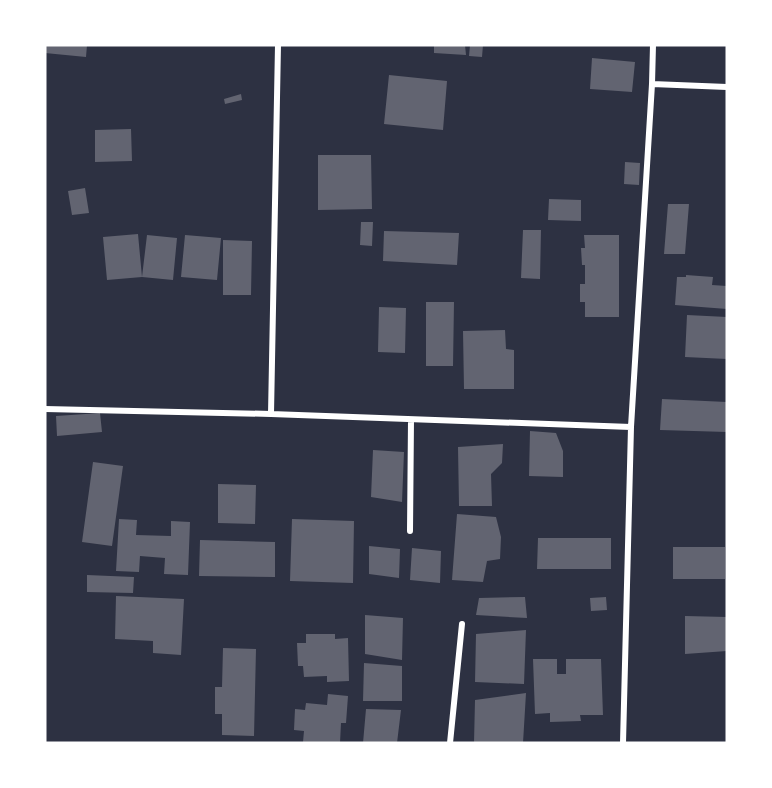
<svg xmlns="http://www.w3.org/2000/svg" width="772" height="788" font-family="'Fira Sans',sans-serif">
  <rect width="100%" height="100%" fill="#2d3142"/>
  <path fill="#626471" d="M45,45H87L86,57L45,53Z
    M434,45H465L466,55L434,53Z
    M470,45H483L482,57L469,56Z
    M592,58L635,62L632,92L590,89Z
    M389,75L447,81L443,130L384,124Z
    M241,94L242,100L225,104L224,99Z
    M131,129L132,161L95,162V130Z
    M318,155H371L372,209L318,210Z
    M625,162L640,163L639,185L624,184Z
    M85,188L89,213L72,215L68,191Z
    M549,199L581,200V221L548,220Z
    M668,204H689L685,254H664Z
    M361,222H373L372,246L360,245Z
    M523,230H541L540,279L521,278Z
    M384,231L459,233L457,265L383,261Z
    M138,234L142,277L107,280L103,237Z
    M147,235L177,238L173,280L142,277Z
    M185,235L221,238L217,280L181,277Z
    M584,235H619V317H585V302H580V284H585V265H582L581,248H585Z
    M223,240L252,241L251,295H223Z
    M686,275L713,277L712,285L727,286V309L675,305L677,277H686Z
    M426,302H454L453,366H426Z
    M379,307L406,308L405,353L378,352Z
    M687,315L727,317V359L685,357Z
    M505,330L506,349L514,350V389H464L463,331Z
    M662,399L727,402V432L660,430Z
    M100,413L102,432L57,436L56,416Z
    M530,431L556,433L563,451V477L529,476Z
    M503,444L502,463L491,474L492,506H459L458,447Z
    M373,450L404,452L402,502L371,497Z
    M93,462L123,466L112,546L82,542Z
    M218,484L256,485L255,524L218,523Z
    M457,514L496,517L501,537L500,559L487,561L483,582L452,580Z
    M119,519L137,520L136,535L171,536V521L190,522L188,575L164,574L165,558L140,556L139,572L116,571Z
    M292,519L354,521L353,583L290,581Z
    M538,538H611V569H537Z
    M200,540L275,542V577L199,576Z
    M369,546L400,549L399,578L369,574Z
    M673,547H725V579H673Z
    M412,548L441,551L440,583L410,580Z
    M87,575L134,577L133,593L87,592Z
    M116,596L184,599L181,655L153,653V641L115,639Z
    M525,597L527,618L476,615L479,598Z
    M606,597L607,610L591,611L590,598Z
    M365,615L403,618L402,660L365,654Z
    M685,616L727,617V651L685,654Z
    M526,630L524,684L475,682L476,634Z
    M306,634H335V639L348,638L349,681L327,682V676L304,677L303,666H298L297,643H306Z
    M223,648L256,649L254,736L222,735V714H215V687H222Z
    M533,659H557V674H566V659H601L603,715H580L581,721L550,722V713L535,714Z
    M364,663L402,666V701H363Z
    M526,693L523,743H474L475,700Z
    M328,694L348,696L346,723H341L340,743L303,742L304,731L294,730L295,709L305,710L306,703L327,705Z
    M366,709L401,710L397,743H363Z"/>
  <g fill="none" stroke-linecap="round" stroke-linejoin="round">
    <path stroke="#fff" stroke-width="6" d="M652,84L727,87
      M45,409L271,414L631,427
      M271,414L278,45
      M410,531L411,420
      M450,743L462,624
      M623,743L631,427L652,84L653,45"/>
  </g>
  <rect width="772" height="788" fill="none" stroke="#ffffff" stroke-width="93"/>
</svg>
